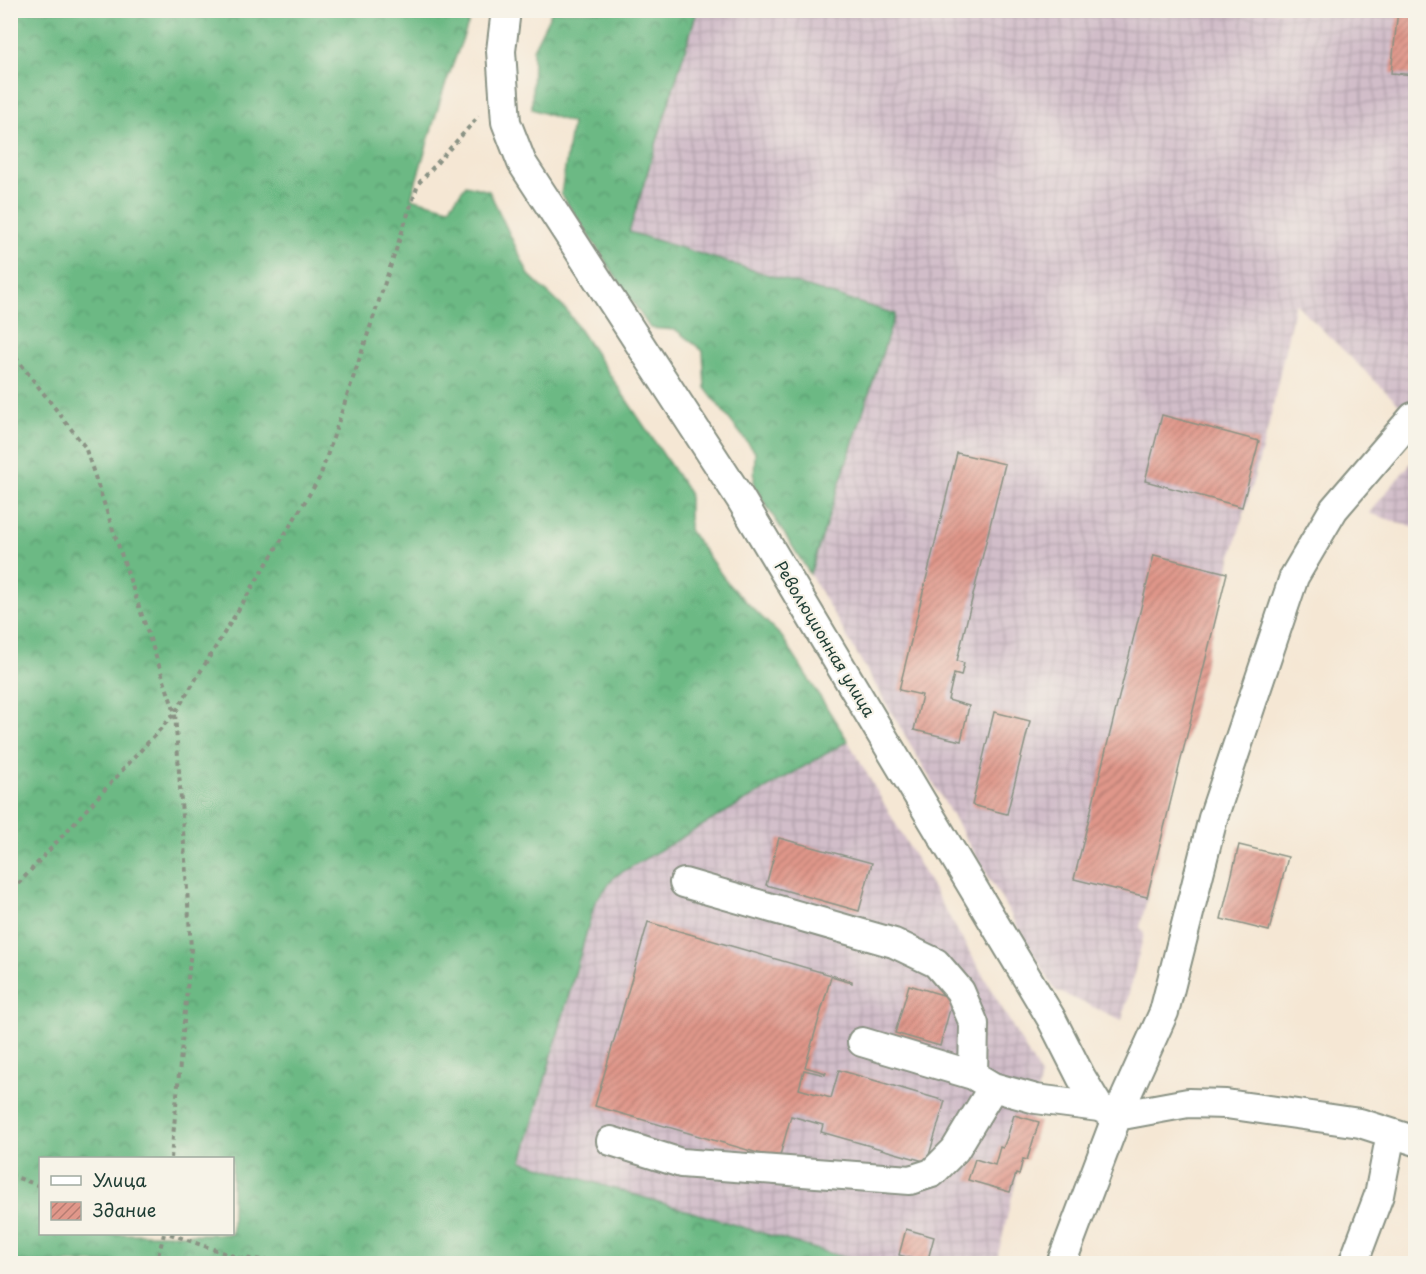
<svg xmlns="http://www.w3.org/2000/svg" width="1426" height="1274" font-family="'Playpen Sans',sans-serif">
  <defs>
    <pattern id="industrial-grid" width="8" height="8" patternUnits="userSpaceOnUse" patternTransform="scale(1.5)"><rect width="8" height="8" fill="#d1bdc9"/><path d="M0 4h8M4 0v8" fill="none" stroke="#b3a3ad"/></pattern>
    <pattern id="forest-crowns" width="20" height="18" patternUnits="userSpaceOnUse" patternTransform="scale(1.5)"><rect width="20" height="18" fill="#6cb984"/><path d="M2 6a3 3 0 1 1 6 0M12 15a3 3 0 1 1 6 0" fill="none" stroke="#58986d"/></pattern>
    <pattern id="building-hatch" width="6" height="6" patternUnits="userSpaceOnUse" patternTransform="scale(1.5)"><rect width="6" height="6" fill="#e0978a"/><path d="M-1 1l2-2M0 6l6-6M5 7l2-2" fill="none" stroke="#b57c72"/></pattern>
  </defs>
  <rect width="100%" height="100%" fill="#f7f3e8"/>
  <filter id="ink" filterUnits="userSpaceOnUse"><feTurbulence type="fractalNoise" baseFrequency=".0167" numOctaves="2"/><feDisplacementMap in="SourceGraphic" scale="12" xChannelSelector="R" yChannelSelector="G"/><feConvolveMatrix kernelMatrix="1 2 1 2 8 2 1 2 1" color-interpolation-filters="sRGB"/></filter>
  <filter id="wash" filterUnits="userSpaceOnUse"><feTurbulence type="fractalNoise" baseFrequency=".008" numOctaves="4" result="noise"/><feDisplacementMap in="SourceGraphic" scale="24" xChannelSelector="R" yChannelSelector="G"/><feGaussianBlur stdDeviation="1.35" result="paint"/><feColorMatrix in="noise" values="0 0 0 0 0 0 0 0 0 0 0 0 0 0 0 0 0 1.4 0 .05"/><feComposite in="paint" operator="in"/></filter>
  <g filter="url(#wash)">
    <rect width="100%" height="100%" fill="#f5e7d4"/>
    <path fill="url(#industrial-grid)" d="M697,11H1415V420L1295,303L1268,428L1227,573L1140,927L1144,934L1122,1020L1055,990L810,574L895,314L628,232Z
      M1415,458V528L1369,513Z
      M848,741L1041,1076L996,1263H862L521,1162L595,902L615,876Z"/>
    <path fill="url(#forest-crowns)" stroke="#467b5c" stroke-width="1.5" fill-rule="evenodd" d="M10,11H473L443,91L411,198L449,208L466,185L489,191L529,275L567,311L689,493V530L729,585L782,637L848,741L615,876L595,902L522,1161L862,1263H11ZM40,1158H232V1234H40Z
      M552,11H697L629,232L895,314L810,574L754,486L755,452L705,388L703,351L676,330L650,328L561,194L572,123L532,109L533,49Z"/>
    <g id="blocks">
      <path fill="url(#building-hatch)" d="M1398,10H1416V75L1391,73Z
        M1162,415L1259,441L1242,507L1145,481Z
        M957,453L1005,464L957,661L964,663L961,676L954,674L948,700L969,706L961,741L914,730L922,695L899,690Z
        M1154,555L1227,573L1147,897L1074,879Z
        M994,712L1030,721L1007,814L972,805Z
        M779,838L872,863L859,911L766,885Z
        M1239,845L1288,857L1269,931L1221,919Z
        M648,922L852,981V983L831,977L805,1067L826,1073L825,1075L804,1070L799,1089L831,1098L839,1070L945,1101L927,1162L821,1132L823,1125L791,1116L779,1159L595,1106Z
        M909,985L953,998L940,1046L895,1033Z
        M1014,1115L1039,1122L1027,1160L1023,1159L1019,1175L1016,1174L1010,1192L968,1180L975,1159L995,1165L1000,1147L1003,1148L1007,1138Z
        M906,1229L934,1237L927,1263L899,1255Z"/>
    </g>
  </g>
  <g filter="url(#ink)">
    <use href="#blocks" fill-opacity="0" stroke="#8a9284" stroke-width="1.5"/>
    <g fill="none" stroke-linecap="round" stroke-linejoin="round">
      <g stroke="#8a9284" stroke-width="32">
        <path id="minor" d="M506,10L501,51L506,122L522,163L740,498L1051,1018L1081,1077L1099,1107L1117,1116
          M684,883L894,943L936,963L960,991L974,1024L973,1075
          M862,1042L973,1075L993,1087L1036,1099L1099,1107
          M1117,1116L1188,1103L1226,1104L1360,1123L1416,1141
          M611,1141L681,1163L910,1180L932,1173L955,1150L993,1087
          M1061,1264L1117,1116L1164,1012L1213,818L1294,577L1334,509L1413,417
          M1353,1264L1379,1195L1391,1133"/>
      </g>
      <path stroke="#8a9284" stroke-width="4" stroke-dasharray="4.5 4.5" stroke-linecap="butt" d="M10,350L85,447L175,713L191,948L171,1158
        M10,888L19,883L175,713L320,477L418,184L479,116
        M10,1175L40,1186
        M170,1234L239,1258L318,1264
        M156,1264L164,1234"/>
      <use href="#minor" stroke="#fff" stroke-width="28"/>
    </g>
  </g>
  <g text-anchor="middle" stroke-width="4.5" stroke-linejoin="round" paint-order="stroke">
    <g font-size="16" fill="#1f3d34" stroke="#f7f3e8">
      <text transform="translate(825 639) rotate(59)" y="6">Революционная улица</text>
    </g>
  </g>
  <rect width="1426" height="1274" fill="none" stroke="#f7f3e8" stroke-width="36"/>
  <rect x="39" y="1157" width="195" height="78" fill="#f7f3e8" stroke="#a1aaa0" stroke-width="1.5"/>
  <rect x="51" y="1176" width="30" height="9" fill="#ffffff" stroke="#a1aaa0" stroke-width="1.5"/>
  <text x="93" y="1187" font-size="18" fill="#1f3d34">Улица</text>
  <rect x="51" y="1202" width="30" height="18" fill="url(#building-hatch)" stroke="#a1aaa0" stroke-width="1.5"/>
  <text x="93" y="1217" font-size="18" fill="#1f3d34">Здание</text>
</svg>
